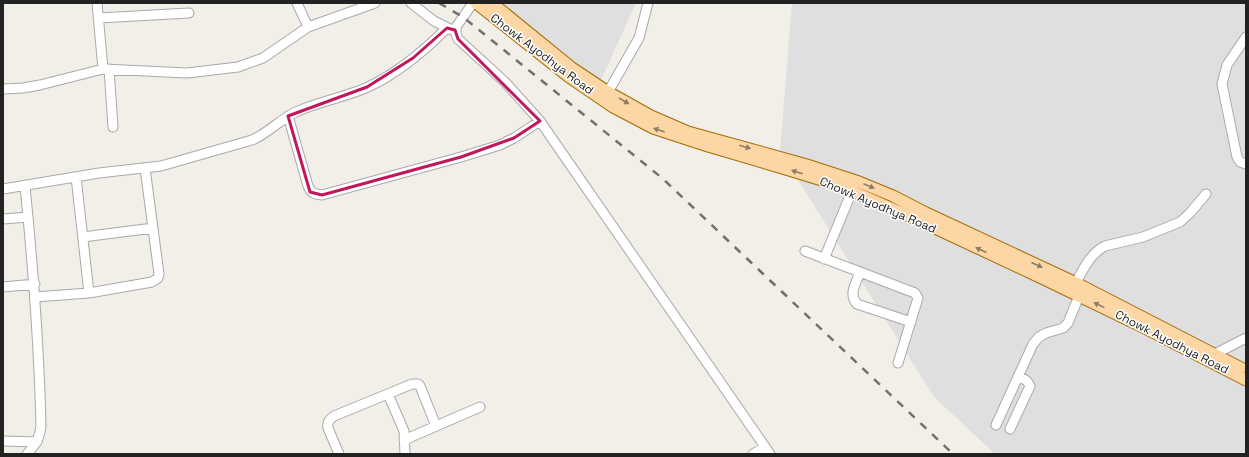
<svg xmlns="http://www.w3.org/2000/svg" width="1249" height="457" font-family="'Space Grotesk',sans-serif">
  <rect width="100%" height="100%" fill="#f2efe9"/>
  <path fill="#e0dfdf" d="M495,3H636L597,89Z
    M792,3H1246V454H995L934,397L780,151Z"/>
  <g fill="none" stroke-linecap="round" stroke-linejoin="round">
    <g stroke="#a9a9a9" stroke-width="11">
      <path id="minor" d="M97,3L103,69
        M297,3L308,27
        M411,3L434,21L452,30
        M473,3L456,27V34L458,39L505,82L540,121L770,454
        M99,18L189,13
        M1246,37L1227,65L1222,84L1237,157L1240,162L1246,164
        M109,69L113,127
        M3,89L23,88L40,85L103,69L187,73L238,67L263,58L308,27L375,3
        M608,92L639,38L648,3
        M288,116L308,186C311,193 314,194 322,195L461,157L500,145L514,138L540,121
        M76,177L89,293
        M25,186C33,266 39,346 41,426C39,440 36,444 27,454
        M3,189L99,173L161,166L252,140C269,133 281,118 298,111C321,101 346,97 368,87C398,73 424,51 447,28
        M3,219L28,217
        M83,237L153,228
        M805,251L915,293L918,298L898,363
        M824,259L852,191
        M860,273C856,283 848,294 857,304L911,322
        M1076,283C1083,269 1091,253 1105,246L1143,237L1180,222L1190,213L1206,194
        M3,287L35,284
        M35,297L89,293L152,282L158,278L159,274L145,168
        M1215,354L1246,338
        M388,394L404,431L405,454
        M996,425L1033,344L1039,337L1046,333L1063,328L1068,323L1079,296
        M1010,429L1030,386L1027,381L1019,376
        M404,440L480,407
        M3,441L37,442
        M339,454L328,428C327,422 329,420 334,416L412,384H418L420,386L436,426
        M753,454L765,447"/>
    </g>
    <g stroke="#a06b00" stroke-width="13">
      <path id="major" d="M476,3L569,77L613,107L653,128L708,146L789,170L838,185L852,191L918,220L1046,280L1145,328L1246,380
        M492,3L572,68L608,92L651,116L688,132L807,165L859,182L893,196L926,213L1076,283L1241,368"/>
    </g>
    <use href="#minor" stroke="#fff" stroke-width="9"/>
    <use href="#major" stroke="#fcd6a4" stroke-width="11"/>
    <path stroke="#707070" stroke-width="2.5" stroke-dasharray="8 8" stroke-linecap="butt" d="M439,3L463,17L662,178L953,454"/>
  </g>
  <defs><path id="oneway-solid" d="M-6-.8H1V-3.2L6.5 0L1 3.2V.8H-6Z"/></defs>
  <g fill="#8f7c63">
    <use href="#oneway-solid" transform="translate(624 101) rotate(31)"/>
    <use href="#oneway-solid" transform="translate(659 130) rotate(-161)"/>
    <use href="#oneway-solid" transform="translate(745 147) rotate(16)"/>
    <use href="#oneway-solid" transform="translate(797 172) rotate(-162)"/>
    <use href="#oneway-solid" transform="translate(869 186) rotate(23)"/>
    <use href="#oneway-solid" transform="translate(981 250) rotate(-155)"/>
    <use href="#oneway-solid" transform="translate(1037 265) rotate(25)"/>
    <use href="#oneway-solid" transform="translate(1099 305) rotate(-154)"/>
  </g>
  <path fill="none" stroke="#c2185b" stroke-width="3" stroke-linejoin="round" d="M447,28L455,30L458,39L540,121L514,138L461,157L322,195L310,192L288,116L367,87L413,58Z"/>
  <g text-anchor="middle" stroke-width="3" stroke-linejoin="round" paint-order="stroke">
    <g font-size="12" fill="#222" stroke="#fff">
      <text transform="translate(542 54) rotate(37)" y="4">Chowk Ayodhya Road</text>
      <text transform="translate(878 205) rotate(23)" y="4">Chowk Ayodhya Road</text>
      <text transform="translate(1172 342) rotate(27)" y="4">Chowk Ayodhya Road</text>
    </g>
  </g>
  <rect width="1249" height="457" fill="none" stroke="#222222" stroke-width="8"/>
</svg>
